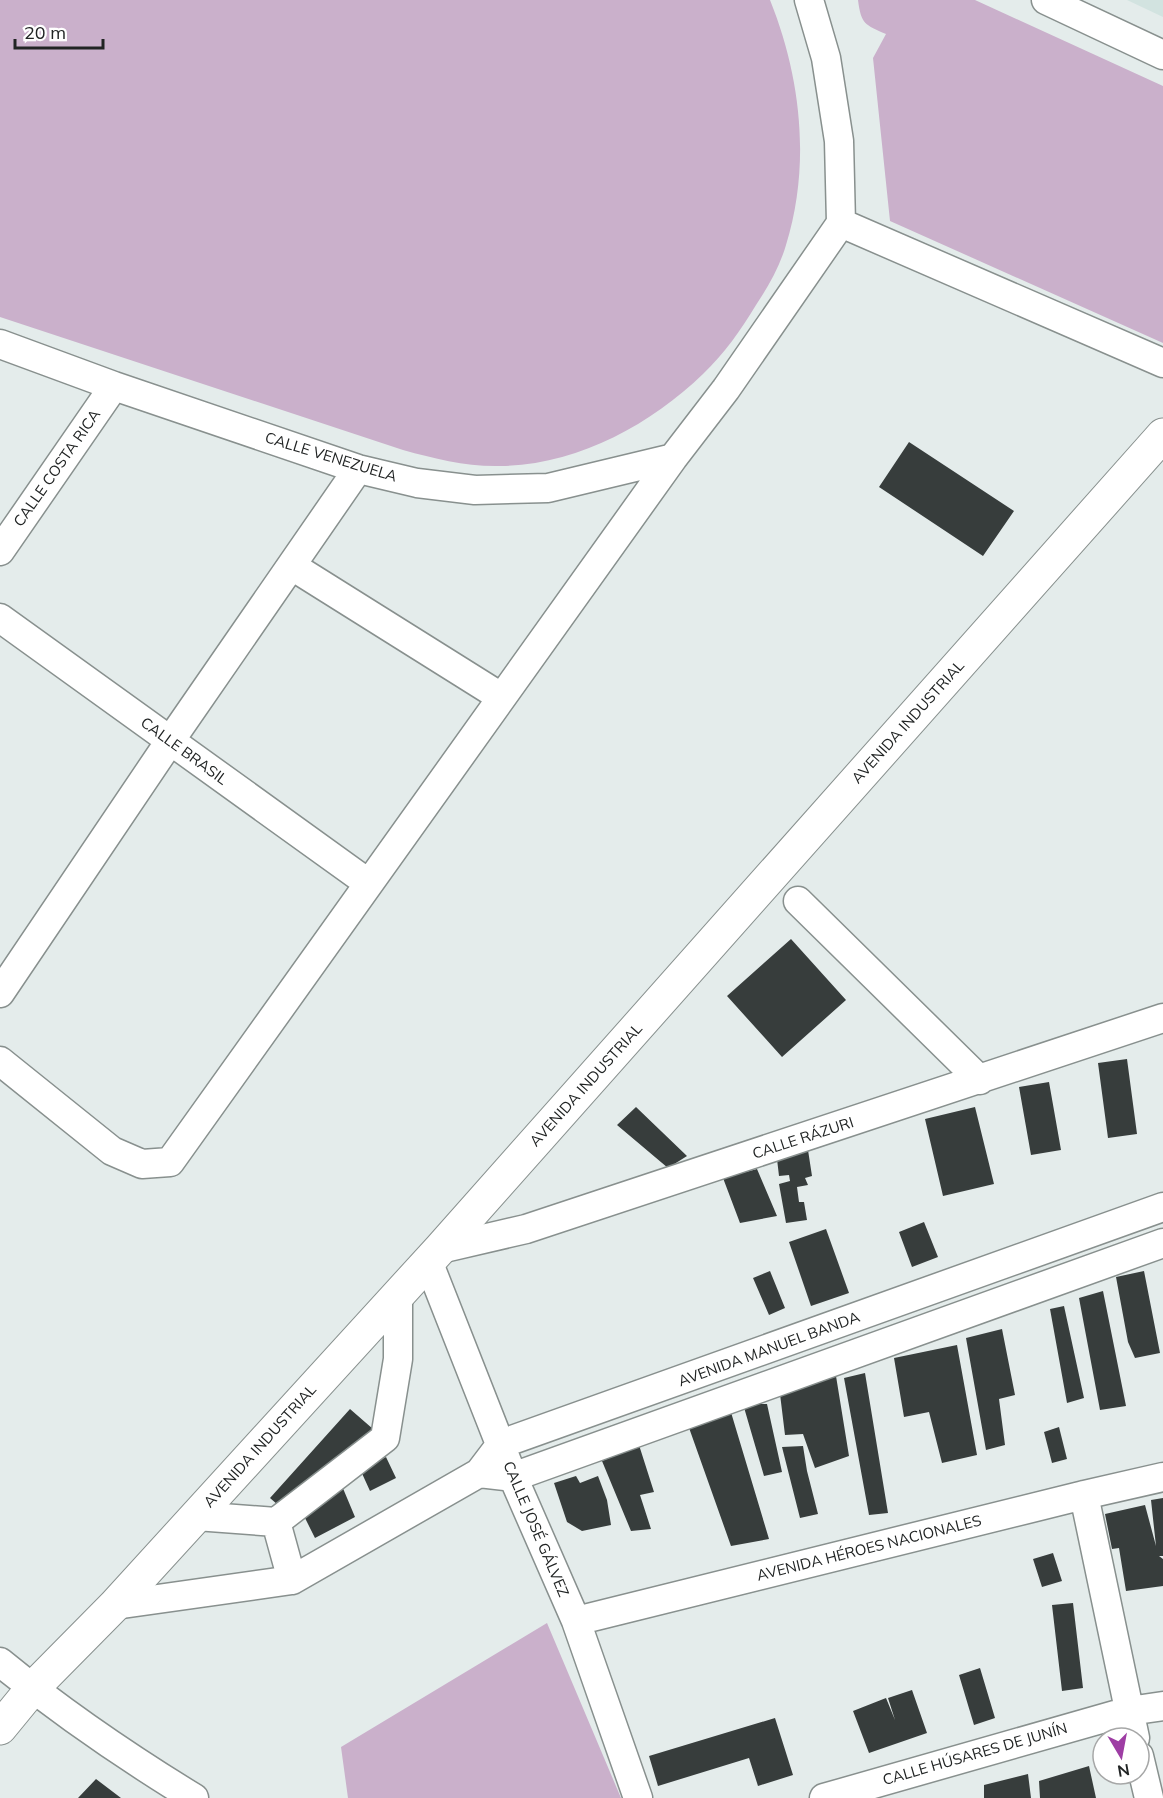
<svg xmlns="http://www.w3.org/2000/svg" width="1163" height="1798" font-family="Mulish,sans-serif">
  <rect width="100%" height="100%" fill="#e4eceb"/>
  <path fill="#d2e3e0" d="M1127,0H1163V17Z"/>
  <path fill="#cab0cb" d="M0,0H770C801,77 811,164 786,245C780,266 768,287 756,305C741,330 724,354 703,374C650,425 577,465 501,466C467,467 436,459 403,450L0,317Z
    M858,0H975L1163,86V343L890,221L873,58L886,34C865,25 861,24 858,0Z
    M547,1623L621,1798H348L341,1747Z"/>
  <path fill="#373d3c" d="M909,442L1014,511L983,556L879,487Z
    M791,939L846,1000L782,1057L727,996Z
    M1127,1059L1137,1134L1108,1138L1098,1063Z
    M1049,1082L1061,1150L1031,1155L1019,1087Z
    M636,1107L687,1156L668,1168L617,1125Z
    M975,1107L994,1184L943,1196L925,1119Z
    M808,1150L812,1176L805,1178L808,1185L797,1187L799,1202H804L807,1220L786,1223L779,1184L790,1181L789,1175L779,1176L777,1159Z
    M757,1169L777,1216L740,1223L723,1178Z
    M924,1222L938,1257L912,1267L899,1232Z
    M826,1229L849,1293L811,1306L789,1242Z
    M770,1271L785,1308L769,1315L753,1278Z
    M1144,1271L1160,1353L1135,1358L1128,1342L1116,1277Z
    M1103,1291L1126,1406L1100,1410L1079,1298Z
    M1064,1306L1084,1398L1067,1403L1050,1309Z
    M1002,1329L1015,1395L999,1399L1005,1445L986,1450L966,1338Z
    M957,1345L977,1455L942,1463L929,1412L904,1417L894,1358Z
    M865,1373L888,1513L869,1515L844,1378Z
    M836,1376L849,1456L815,1468L803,1434L785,1435L780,1394Z
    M743,1404H767L782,1472L764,1476Z
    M350,1409L373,1429L293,1518L270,1498Z
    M730,1409L769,1539L731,1546L688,1425Z
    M1059,1427L1067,1459L1052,1463L1044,1432Z
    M639,1445L654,1492L640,1495L651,1529L631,1531L602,1461Z
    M803,1446L807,1471L818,1514L800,1518L782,1447Z
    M386,1457L396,1478L370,1491L360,1469Z
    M576,1476L580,1483L598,1476L607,1500L611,1525L582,1531L567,1522L554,1483Z
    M342,1486L355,1517L315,1538L301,1510Z
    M1163,1498V1556H1159L1163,1559V1586L1126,1591L1119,1548L1112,1549L1105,1514L1145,1505L1156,1546L1151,1500Z
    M1053,1553L1062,1581L1042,1587L1033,1559Z
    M1073,1603L1083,1688L1062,1691L1052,1605Z
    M980,1668L995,1718L974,1725L959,1675Z
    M912,1690L927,1733L869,1753L853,1711L886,1698L895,1720L888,1698Z
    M775,1718L793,1775L758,1786L749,1758L658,1786L649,1756Z
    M1089,1766L1096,1798H1040L1039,1781Z
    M1028,1774L1031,1798H984V1785Z
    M96,1779L121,1798H78Z"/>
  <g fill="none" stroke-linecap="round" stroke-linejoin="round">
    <g stroke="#88908e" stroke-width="31">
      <path id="minor" d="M1046,0L1163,55
        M841,223L1163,363
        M0,344L114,386L358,469L417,483L475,490L548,488L673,458
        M0,551L114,386
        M292,566L501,697
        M0,618L368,883
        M798,901L980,1080
        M0,993L170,741L358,469
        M0,1061L112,1151L142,1164L170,1162L673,458L726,389L841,223L839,141L826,58L809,0
        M440,1249L526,1229L1163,1018
        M428,1261L513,1477L576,1621L638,1798
        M479,1473L513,1477L1163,1243
        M1084,1495L1135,1738
        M196,1516L276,1522L385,1438L398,1359V1294
        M276,1522L292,1580
        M115,1605L292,1580L479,1473L501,1444L1163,1207
        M576,1621L1084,1495L1163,1477
        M0,1662C61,1712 127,1757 194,1798
        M1139,1756L1149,1798
        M824,1798L1129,1711L1163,1706"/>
    </g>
    <g stroke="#88908e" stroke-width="35">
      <path id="highway" d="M0,1728L32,1689L115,1605L440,1249L1163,435"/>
    </g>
    <use href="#minor" stroke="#fff" stroke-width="28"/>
    <use href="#highway" stroke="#fff" stroke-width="33"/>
  </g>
  <g text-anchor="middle" stroke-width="6" stroke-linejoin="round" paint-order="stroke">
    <g font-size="15" fill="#212424" stroke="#fff">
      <text transform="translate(331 457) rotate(17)" y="5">CALLE VENEZUELA</text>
      <text transform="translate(57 468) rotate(-55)" y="5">CALLE COSTA RICA</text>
      <text transform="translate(908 722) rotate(-48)" y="5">AVENIDA INDUSTRIAL</text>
      <text transform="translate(184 751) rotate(36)" y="5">CALLE BRASIL</text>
      <text transform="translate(586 1085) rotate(-48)" y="5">AVENIDA INDUSTRIAL</text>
      <text transform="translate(803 1138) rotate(-18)" y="5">CALLE RÁZURI</text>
      <text transform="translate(769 1349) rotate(-20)" y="5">AVENIDA MANUEL BANDA</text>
      <text transform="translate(260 1446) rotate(-48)" y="5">AVENIDA INDUSTRIAL</text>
      <text transform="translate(536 1529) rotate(67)" y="5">CALLE JOSÉ GÁLVEZ</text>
      <text transform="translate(869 1548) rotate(-14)" y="5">AVENIDA HÉROES NACIONALES</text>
      <text transform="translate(975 1754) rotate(-16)" y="5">CALLE HÚSARES DE JUNÍN</text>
    </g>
  </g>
  <g transform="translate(1121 1756) rotate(170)"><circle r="28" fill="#ffffff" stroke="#a6a7a7" stroke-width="1.5"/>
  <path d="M0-4.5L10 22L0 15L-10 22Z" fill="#9e3da4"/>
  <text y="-9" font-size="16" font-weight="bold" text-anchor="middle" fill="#212424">N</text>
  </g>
  <path d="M15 39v9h88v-9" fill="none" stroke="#212424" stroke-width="3"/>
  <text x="24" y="39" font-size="18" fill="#212424" stroke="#ffffff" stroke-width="4.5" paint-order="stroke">20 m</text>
</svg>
